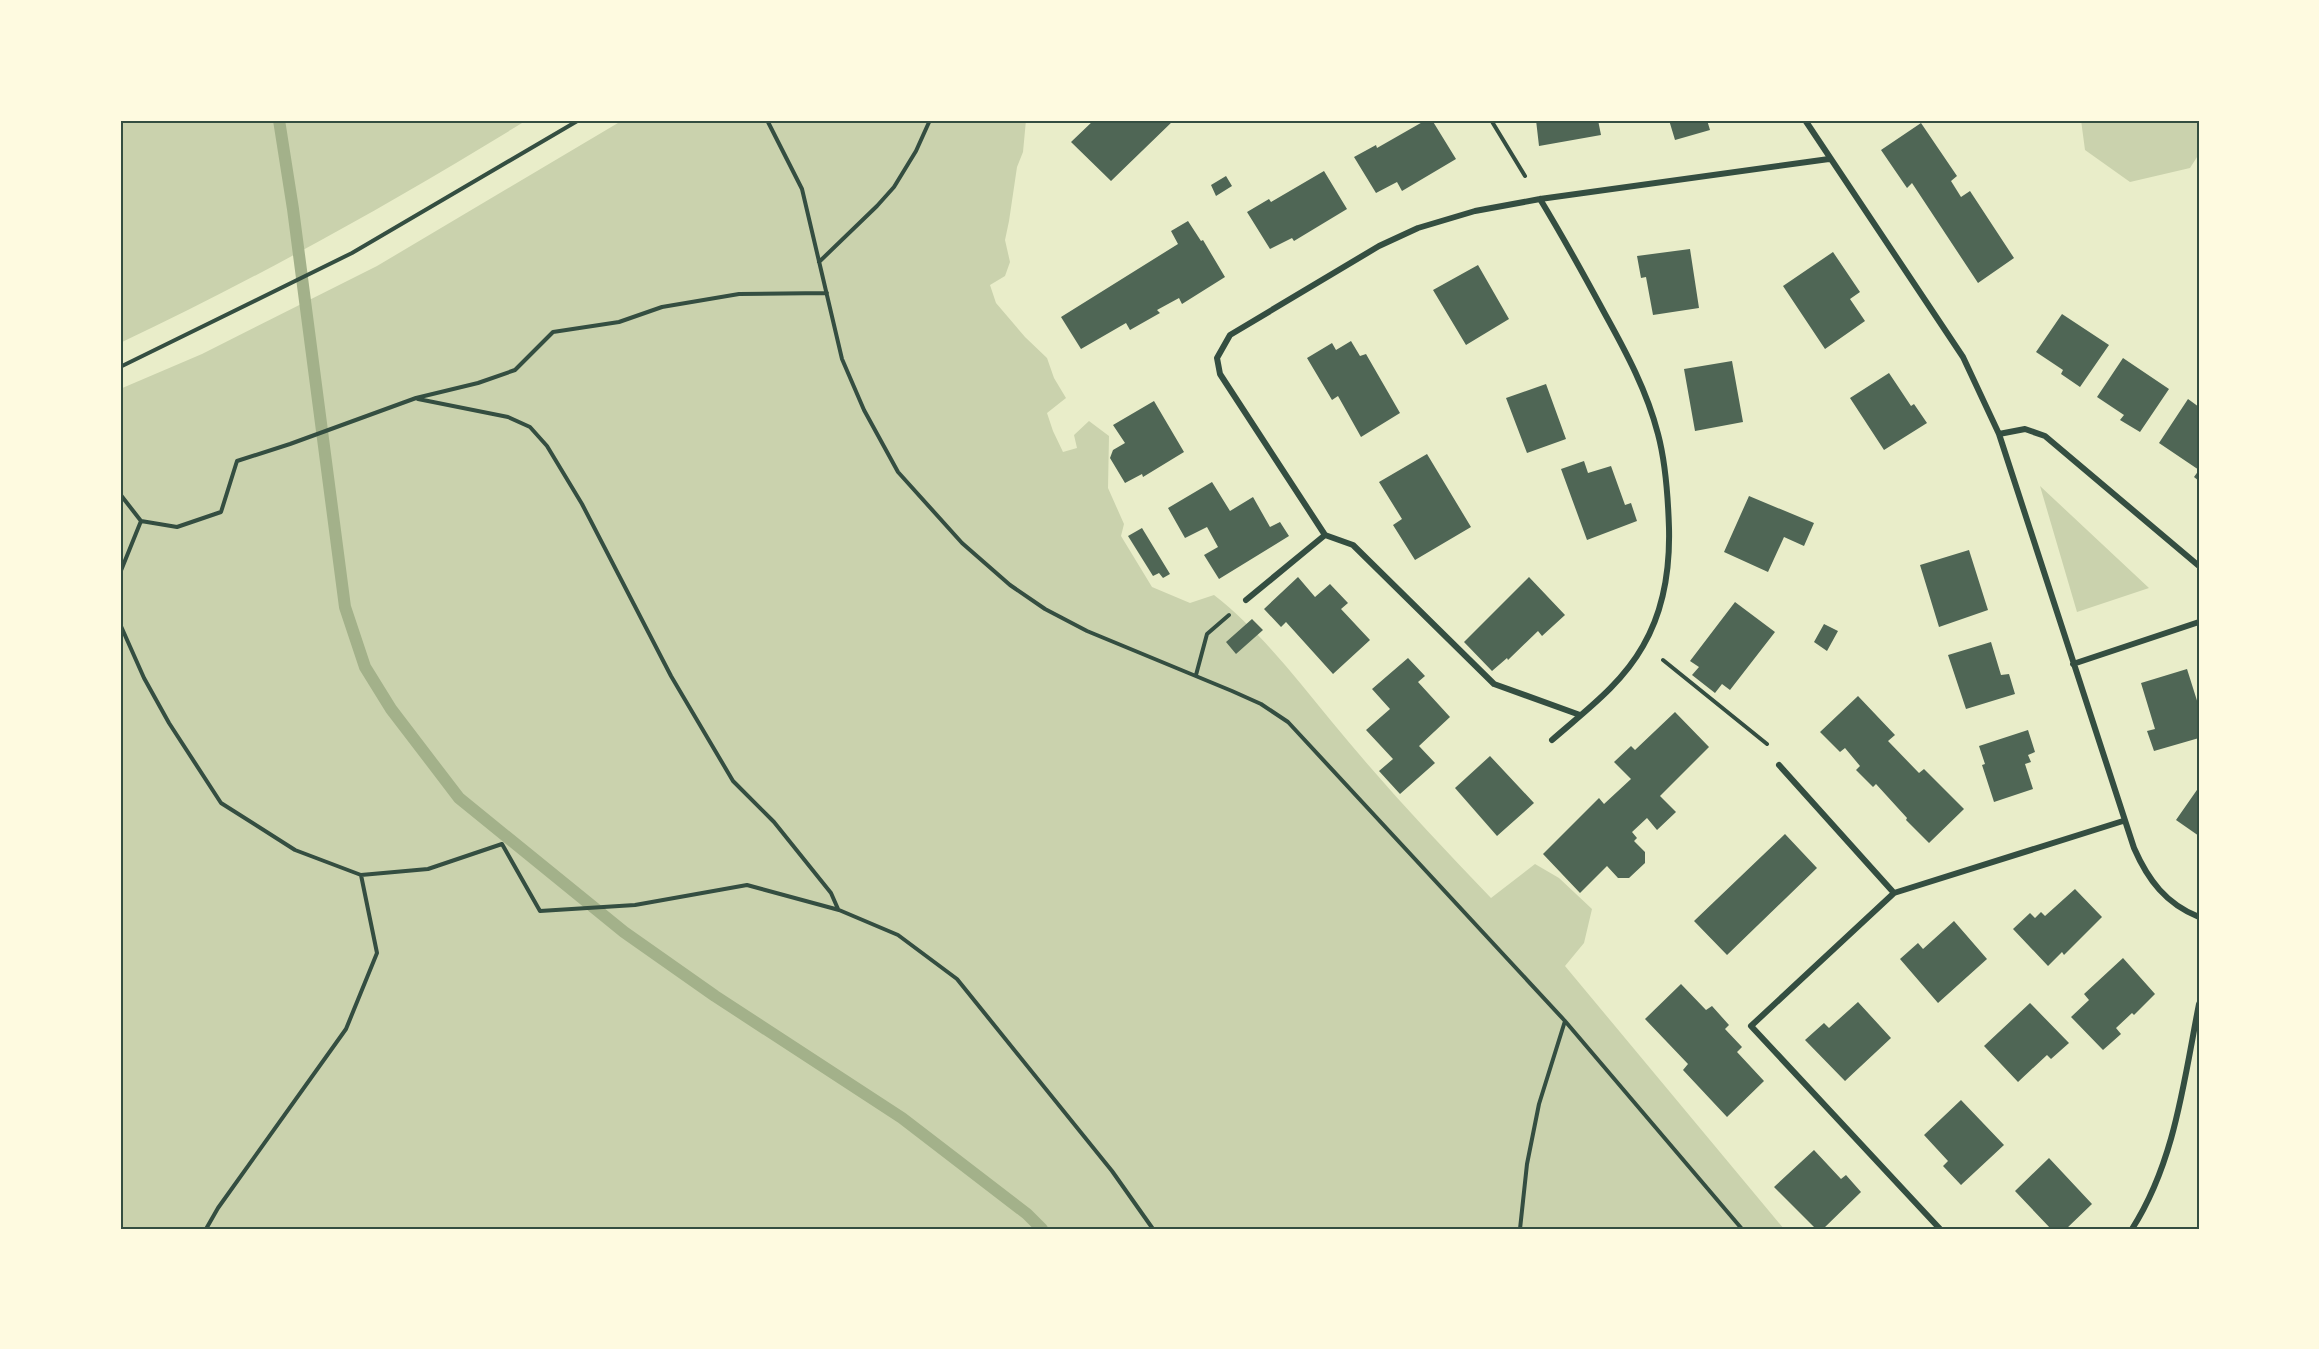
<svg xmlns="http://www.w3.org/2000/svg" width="2319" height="1349" font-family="Commissioner,sans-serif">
  <rect width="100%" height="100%" fill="#e9edc9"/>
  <path fill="#cad2ad" d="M120,120H527C395,201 260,277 120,343Z
    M623,120H1026L1023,152L1017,167L1009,221L1005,240L1010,262L1005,276L990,285L996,303L1025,337L1047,358L1054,378L1066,398L1047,413L1053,431L1063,452L1077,448L1074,435L1089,421L1109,436L1108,488L1124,524L1121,536L1152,587L1190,603L1214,595C1260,631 1295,677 1332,722C1382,783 1436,841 1491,898L1535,864L1559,878L1592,909L1584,943L1565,966L1784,1229H120V389L202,354L377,266Z
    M2081,120H2199V154L2190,168L2130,182L2085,150Z
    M2040,486L2149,588L2077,612Z"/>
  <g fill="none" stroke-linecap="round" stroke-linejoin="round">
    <path stroke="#a3b18a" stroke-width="12" d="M279,120L293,209L345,607L365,667L391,709L459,798L624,932L715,996L902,1118L1027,1214L1042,1229"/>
  </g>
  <path fill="#4f6655" d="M1094,120H1174L1111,181L1071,142Z
    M1426,120H1432L1456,159L1402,191L1397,182L1376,193L1354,157L1376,145L1377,148Z
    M1536,120H1598L1601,135L1539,146Z
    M1669,120H1707L1710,130L1675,140Z
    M1921,123L1957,176L1951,181L1961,197L1970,191L2014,258L1978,283L1912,183L1907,188L1881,150Z
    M1324,171L1347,209L1294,241L1292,238L1270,249L1247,212L1269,199L1271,202Z
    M1226,176L1232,186L1216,196L1211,185Z
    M1188,221L1201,241L1203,240L1225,277L1182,304L1179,298L1157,310L1160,313L1130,330L1126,323L1081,349L1061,317L1178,244L1171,231Z
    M1690,249L1699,308L1653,315L1646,277L1641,278L1637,256Z
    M1833,252L1860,292L1850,299L1865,321L1825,349L1783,286Z
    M1478,265L1509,319L1466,345L1433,290Z
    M2062,314L2109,345L2080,387L2061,374L2063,370L2036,352Z
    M1351,341L1360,356L1366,354L1400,413L1361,437L1338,396L1332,400L1307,358L1332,343L1336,350Z
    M2123,358L2169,389L2140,432L2120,420L2124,415L2097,397Z
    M1732,361L1743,422L1695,431L1684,369Z
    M1889,373L1911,406L1914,404L1927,423L1884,450L1850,398Z
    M1546,384L1566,439L1527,453L1506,398Z
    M2188,399L2199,407V481L2194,477L2199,470L2159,443Z
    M1154,401L1184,452L1143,477L1142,474L1125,483L1110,458L1113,450L1125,443L1113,425Z
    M1427,454L1471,527L1415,560L1393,525L1402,519L1379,482Z
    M1584,461L1588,473L1611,466L1625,505L1631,503L1637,521L1587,540L1561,469Z
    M1212,482L1230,511L1253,497L1270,527L1280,522L1289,536L1219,579L1204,555L1218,547L1207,527L1185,538L1168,508Z
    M1749,496L1814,523L1804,546L1784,537L1768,572L1724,552Z
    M1142,528L1170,574L1163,578L1159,573L1153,576L1128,536Z
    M1969,550L1988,610L1939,627L1920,565Z
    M1298,577L1315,597L1330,584L1348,603L1341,609L1370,640L1333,674L1286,622L1281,627L1264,609Z
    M1529,577L1565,615L1542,636L1538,631L1508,660L1507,658L1492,671L1464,642Z
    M1735,602L1775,632L1730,690L1722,684L1715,693L1692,675L1699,667L1690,661Z
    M1252,619L1263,630L1236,654L1226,642Z
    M1824,624L1838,631L1827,651L1814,642Z
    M1991,642L2001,675L2009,674L2015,694L1966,709L1948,655Z
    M1408,658L1425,676L1418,682L1450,717L1419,746L1435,763L1400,794L1379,771L1393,759L1366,730L1390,709L1372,689Z
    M2187,669L2199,707V738L2154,751L2147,731L2155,729L2141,683Z
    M1858,696L1895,735L1888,741L1919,773L1924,769L1964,809L1929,843L1906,820L1907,818L1876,784L1873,787L1856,770L1860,766L1845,748L1840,752L1820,732Z
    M1675,712L1709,747L1660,796L1676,812L1657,830L1647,818L1632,832L1637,838L1634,841L1645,852V863L1629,878H1618L1607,866L1580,893L1543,854L1599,798L1604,804L1631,779L1614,762L1631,746L1635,750Z
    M2028,730L2035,752L2028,755L2031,762L2025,764L2033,789L1994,802L1982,765L1985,764L1979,746Z
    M1490,756L1534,803L1497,836L1455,788Z
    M2199,787V836L2176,820Z
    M1785,834L1817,868L1727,955L1694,921Z
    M2075,889L2102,917L2064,955L2062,952L2048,966L2013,929L2030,913L2035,918L2041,912L2045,916Z
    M1954,921L1987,959L1938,1003L1900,959L1918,943L1923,949Z
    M2123,958L2155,994L2134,1015L2132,1013L2116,1028L2121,1034L2103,1050L2071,1017L2089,1000L2084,994Z
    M1681,984L1706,1010L1712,1006L1729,1025L1725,1029L1742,1047L1737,1052L1764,1081L1727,1117L1683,1070L1688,1064L1645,1019Z
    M1858,1002L1891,1038L1845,1081L1805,1040L1824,1023L1829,1028Z
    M2030,1003L2069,1043L2051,1059L2047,1055L2018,1082L1984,1046Z
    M1961,1100L2004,1145L1961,1185L1943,1166L1948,1161L1924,1135Z
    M1814,1150L1841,1179L1846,1175L1861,1192L1823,1229H1816L1774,1187Z
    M2049,1158L2092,1204L2066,1229H2051L2015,1191Z"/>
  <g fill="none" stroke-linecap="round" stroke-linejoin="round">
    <path stroke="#344e41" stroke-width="4" d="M767,120L802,189L842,359L864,410L898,472L962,543L1010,585L1045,609L1087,631L1232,691L1261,704L1288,722L1565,1021L1742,1229
      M1491,120L1525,176
      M819,262L877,206L894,187L916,151L930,120
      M120,367L352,253L579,120
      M418,399L508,417L530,427L547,446L582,504L671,676L733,781L774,822L831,893L838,909
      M120,494L141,521L177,527L221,512L237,461L290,444L416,398L478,383L515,370L553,332L619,322L662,307L739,294L827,293
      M120,573L141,521
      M120,603V624L144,678L169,723L221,803L295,850L361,875
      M1663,660L1767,744
      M1196,675L1207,634L1229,615
      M206,1229L218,1208L346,1029L377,953L361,875L428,869L502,844L540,911L635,905L747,885L839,910L898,935L957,979L1112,1171L1153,1229
      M1520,1229L1527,1164L1539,1104L1565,1021"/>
    <path stroke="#344e41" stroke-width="6" d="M1805,120L1963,357L1999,434L2134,848C2148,880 2166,904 2199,917
      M1540,199C1563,237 1584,275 1605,314C1626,352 1647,391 1658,434C1666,464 1668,496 1669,528C1670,568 1664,610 1643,646C1621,685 1585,711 1552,740
      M1999,434L2025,429L2045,436L2199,566
      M1325,535L1353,545L1494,684L1580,715
      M1246,600L1325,535L1220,374L1217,358L1230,335L1379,246L1418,228L1475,211L1540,199L1829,159
      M2073,664L2199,622
      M1779,765L1894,893
      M1940,1229L1751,1026L1894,893L2123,821
      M2132,1229C2175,1162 2184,1080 2199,1004"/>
  </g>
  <rect width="2319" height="1349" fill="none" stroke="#fefae0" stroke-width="243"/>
  <rect x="122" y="122" width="2076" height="1106" fill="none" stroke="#344e41" stroke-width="2"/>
</svg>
